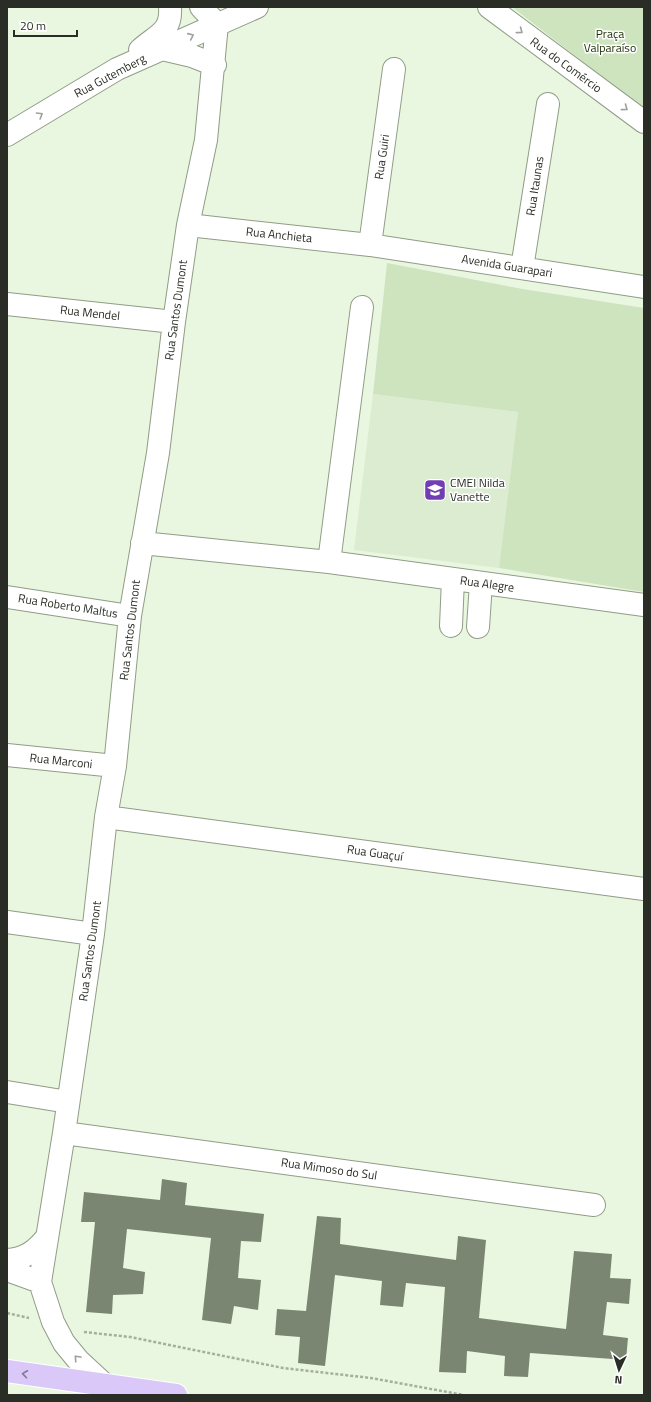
<svg xmlns="http://www.w3.org/2000/svg" width="651" height="1402" font-family="'Titillium Web',sans-serif">
  <rect width="100%" height="100%" fill="#e9f7e0"/>
  <path fill="#dbecd0" d="M373,394L518,412L499,568L354,550Z"/>
  <path fill="#cee4bf" d="M512,7H644V109Z
    M387,263L523,289L644,308V592L499,568L518,412L373,394Z"/>
  <path fill="#7b8672" d="M162,1179L187,1183L185,1205L264,1214L261,1242L241,1241L238,1278L261,1280L258,1310L234,1306L231,1324L202,1320L211,1238L127,1229L123,1268L145,1272L143,1294L113,1295L112,1314L86,1312L95,1222H81L84,1192L160,1200Z
    M317,1216L341,1218L340,1244L456,1260L458,1236L486,1240L479,1318L566,1329L574,1251L612,1254L610,1278L631,1279L629,1304L607,1302L603,1335L628,1338L626,1360L530,1353L528,1377L504,1376L505,1356L467,1351L466,1373L439,1372L445,1287L406,1283L403,1307L380,1305L382,1281L335,1275L325,1366L298,1363L300,1337L275,1335L277,1309L306,1311Z"/>
  <g fill="none" stroke-linecap="round" stroke-linejoin="round">
    <g stroke="#909c87" stroke-width="24">
      <path id="minor" d="M201,7L217,24
        M489,7L644,122
        M162,49L192,56L215,65
        M140,50C156,35 172,33 170,7
        M7,135L117,69L257,7
        M188,225L370,245L644,287
        M370,245L394,69
        M522,268L548,104
        M7,304L174,322
        M142,543L329,562L644,605
        M329,562L362,307
        M7,597L130,616
        M451,626L453,579
        M478,627L481,583
        M7,755L115,766
        M106,817L644,889
        M7,922L93,934
        M7,1092L68,1102
        M64,1133L594,1205
        M7,1260C25,1259 36,1251 47,1237
        M7,1270L40,1282
        M105,1385L78,1360L64,1343L53,1322L40,1282L64,1133L93,934L106,817L115,766L130,616L158,453L174,322L188,225L206,140L217,24"/>
    </g>
    <g stroke="#fff" stroke-width="24">
      <path id="major" d="M7,1371L176,1395"/>
    </g>
    <path stroke="#a4af9d" stroke-width="2.5" stroke-dasharray="3 2" stroke-linecap="butt" d="M7,1313L29,1318
      M84,1332L130,1337L283,1368L371,1378L464,1395"/>
    <use href="#minor" stroke="#fff" stroke-width="22"/>
    <use href="#major" stroke="#d9c8f8" stroke-width="22"/>
  </g>
  <defs><path id="oneway-chevron" d="M-2-3.5L2.5 0L-2 3.5" fill="none" stroke-width="1.6" stroke-linecap="round" stroke-linejoin="round"/></defs>
  <g stroke="#9fa09d">
    <use href="#oneway-chevron" transform="translate(520 31) rotate(37)"/>
    <use href="#oneway-chevron" transform="translate(191 36) rotate(-24)"/>
    <use href="#oneway-chevron" transform="translate(625 108) rotate(36)"/>
    <use href="#oneway-chevron" transform="translate(40 115) rotate(-31)"/>
    <use href="#oneway-chevron" transform="translate(77 1358) rotate(-133)"/>
  </g>
  <use stroke="#817a8e" href="#oneway-chevron" transform="translate(25 1374) rotate(-172)"/>
  <defs>
    <g id="school-square" transform="scale(1.15)"><rect x="-9" y="-9" width="18" height="18" rx="4" fill="#713db4" stroke="#fff"/><path d="M0-5L7-2L0 1L-7-2ZM-4 1L0 2.5L4 1V4Q0 6-4 4Z" fill="#fff"/></g>
  </defs>
  <g fill-rule="evenodd">
    <use href="#school-square" x="435" y="490"/>
  </g>
  <g text-anchor="middle" stroke-width="3" stroke-linejoin="round" paint-order="stroke">
    <g font-size="12" fill="#193000" stroke="#fff">
      <text x="610" y="38">Praça<tspan x="610" dy="14">Valparaíso</tspan></text>
    </g>
    <g font-size="12" fill="#292d25" stroke="#fff">
      <text transform="translate(566 65) rotate(36)" y="4">Rua do Comércio</text>
      <text transform="translate(110 76) rotate(-28)" y="4">Rua Gutemberg</text>
      <text transform="translate(382 157) rotate(-82)" y="4">Rua Guiri</text>
      <text transform="translate(535 186) rotate(-81)" y="4">Rua Itaunas</text>
      <text transform="translate(279 235) rotate(6)" y="4">Rua Anchieta</text>
      <text transform="translate(507 266) rotate(9)" y="4">Avenida Guarapari</text>
      <text transform="translate(176 310) rotate(-82)" y="4">Rua Santos Dumont</text>
      <text transform="translate(90 313) rotate(6)" y="4">Rua Mendel</text>
      <text transform="translate(487 584) rotate(8)" y="4">Rua Alegre</text>
      <text transform="translate(68 606) rotate(9)" y="4">Rua Roberto Maltus</text>
      <text transform="translate(130 630) rotate(-83)" y="4">Rua Santos Dumont</text>
      <text transform="translate(61 761) rotate(6)" y="4">Rua Marconi</text>
      <text transform="translate(375 853) rotate(8)" y="4">Rua Guaçuí</text>
      <text transform="translate(90 951) rotate(-82)" y="4">Rua Santos Dumont</text>
      <text transform="translate(329 1169) rotate(8)" y="4">Rua Mimoso do Sul</text>
    </g>
    <g font-size="12" fill="#292d25" stroke="#fff" text-anchor="start">
      <text x="450" y="487">CMEI Nilda<tspan x="450" dy="14">Vanette</tspan></text>
    </g>
  </g>
  <rect width="651" height="1402" fill="none" stroke="#292d25" stroke-width="16"/>
  <g transform="translate(619 1370) rotate(184)" stroke="#ffffff" stroke-width="3" paint-order="stroke">
  <path d="M0-3L7 15L0 10L-7 15Z" fill="#292d25"/>
  <text y="-6" font-size="11" font-weight="bold" text-anchor="middle" fill="#292d25">N</text>
  </g>
  <path d="M14 30v6h63v-6" fill="none" stroke="#292d25" stroke-width="2"/>
  <text x="20" y="30" font-size="12" fill="#292d25" stroke="#ffffff" stroke-width="3" paint-order="stroke">20 m</text>
</svg>
